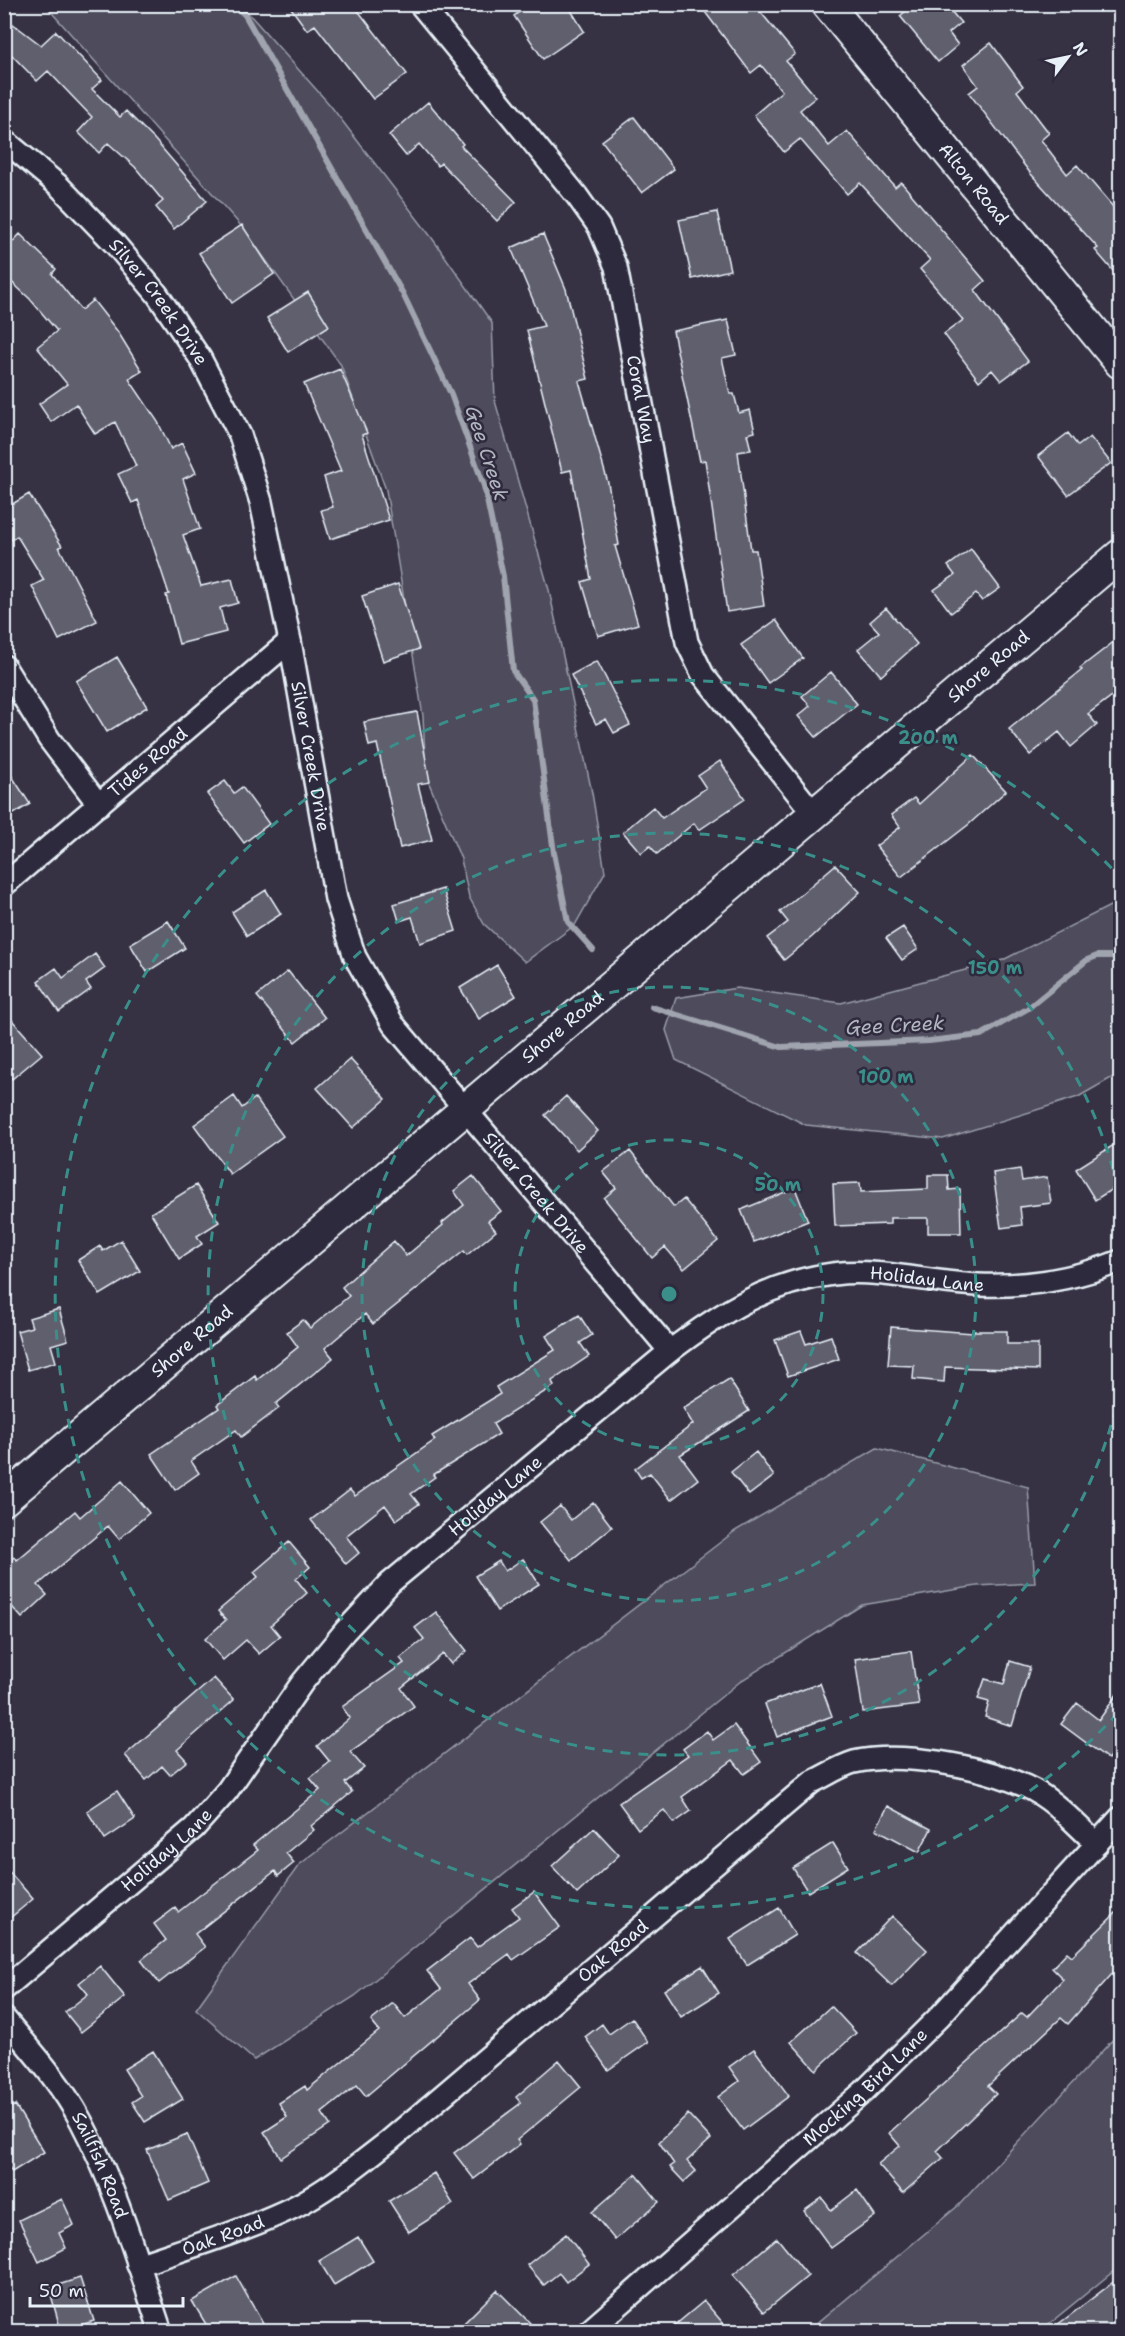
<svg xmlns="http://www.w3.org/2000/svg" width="1125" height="2336" font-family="'Shantell Sans',sans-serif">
  <rect width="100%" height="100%" fill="#363244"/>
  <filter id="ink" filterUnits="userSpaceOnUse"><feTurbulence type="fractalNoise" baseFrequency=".0167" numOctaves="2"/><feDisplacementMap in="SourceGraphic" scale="12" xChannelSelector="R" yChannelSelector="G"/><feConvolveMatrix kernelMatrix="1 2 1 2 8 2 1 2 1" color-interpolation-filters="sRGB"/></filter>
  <g filter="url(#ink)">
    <path fill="#4d4b5c" stroke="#9a9eaa" stroke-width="1.5" d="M45,5H241L330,105L432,238L492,323L495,401L549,590L592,793L605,872L575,925L525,962L484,924L469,897L461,859L426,776L423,716L386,490L341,365L243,228Z
      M1120,901V1073L1078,1097L943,1139L806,1125L676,1060L666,1030L676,998L737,988L841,1003L1003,960Z
      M877,1448L1028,1487L1035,1583L977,1586L862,1605L742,1680L355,1996L254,2060L196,2009L299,1865L735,1531Z
      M1120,2032V2266L1040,2331H808L959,2205Z"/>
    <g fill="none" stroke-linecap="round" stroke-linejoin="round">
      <path stroke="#a0a4af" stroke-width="6" d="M233,4L245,15L403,294L451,394L484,486L503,576L513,671L533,699L554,853L568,922L593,950
        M652,1007L781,1047L929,1041L981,1035L1027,1009L1087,960L1097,956H1120"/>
    </g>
    <path fill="#605e6e" stroke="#e8f1f8" stroke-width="1.5" d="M288,4H353L407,74L373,99L315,25L307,30Z
      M530,4H567L584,31L543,59L514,16Z
      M699,4H754L795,54L786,61L816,97L800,110L829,146L847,131L895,187L901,182L985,281L975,290L1028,361L1001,381L992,370L979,381L944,334L963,320L920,269L930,260L860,183L847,194L800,139L784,152L754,115L782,91L761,65L751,73Z
      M914,4H945L961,23L949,33L958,45L938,62L900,16Z
      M4,17L41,45L56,31L102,80L92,89L120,117L126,111L155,140L207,201L174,229L156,207L163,201L135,167L108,143L99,153L78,132L92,117L48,71L37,81L4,47Z
      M991,43L1023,86L1017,91L1049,133L1041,140L1067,174L1077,165L1120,215V279L1095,250L1098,248L1031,174L969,93L978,86L963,65Z
      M428,102L463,144L461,146L516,202L497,221L441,163L438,166L419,144L406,156L389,135Z
      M634,117L674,169L642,193L602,141Z
      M717,212L730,270L692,279L679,220Z
      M242,225L274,274L232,303L199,253Z
      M20,234L56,269L52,274L81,310L93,300L118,332L142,371L129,379L158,422L171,449L182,443L196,473L183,479L200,529L183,535L201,586L232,579L238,603L220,608L226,632L179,644L166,595L169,594L138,500L132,503L118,474L136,466L115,422L95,434L76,404L51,422L39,404L67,384L37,347L57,331L30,299L4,275V251Z
      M543,234L566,289L588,379L579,381L608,483L619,545L615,546L638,624L598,636L582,582L591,579L571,470L562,472L527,330L544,326L511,248Z
      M308,292L329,326L288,352L267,318Z
      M728,320L736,355L722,358L730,394H734L739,413L750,410L755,432L747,434L751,450L738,452L751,550H756L764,606L727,612L705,460L700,461L673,331Z
      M340,369L367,433L362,435L389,520L330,539L321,510L333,507L324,477L341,471L304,384Z
      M1068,433L1078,446L1090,437L1111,463L1068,495L1038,456Z
      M29,494L62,546L59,547L97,621L59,640L32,586L44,580L17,536L4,544V509Z
      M971,549L1000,588L982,601L976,594L951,613L934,590L955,575L948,566Z
      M398,584L419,649L383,661L362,596Z
      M886,608L917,644L881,676L858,649L879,632L870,622Z
      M776,620L803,658L768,683L741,645Z
      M1120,637V690L1088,714L1097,725L1071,747L1059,732L1030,755L1009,729L1082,670L1080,668Z
      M117,657L147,707L107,732L76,681Z
      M597,661L630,725L614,733L606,719L596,724L571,675Z
      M831,672L857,704L816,737L798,716L810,706L802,696Z
      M417,712L430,782L418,784L432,840L400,848L377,744L369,746L364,722Z
      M973,755L1006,791L968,825L901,877L876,846L900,827L891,815L914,798L919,804Z
      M720,761L745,799L699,830L694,823L657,854L650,846L641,853L623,832L653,807L662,818L706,788L698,776Z
      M4,764L30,804L4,820Z
      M225,781L234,793L242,787L269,824L244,843L207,794Z
      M835,865L860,892L812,937L784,960L767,938L788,922L780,912Z
      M443,889L456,931L420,943L412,917L399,921L394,904Z
      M266,890L281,914L247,936L232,912Z
      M168,921L185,948L147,972L130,944Z
      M903,927L918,949L902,960L886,938Z
      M95,954L105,968L86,982L91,989L59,1012L38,981L56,968L63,978Z
      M497,965L516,996L479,1019L460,988Z
      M288,971L325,1018L295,1042L257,996Z
      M4,1011L42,1054L12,1079L4,1070Z
      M350,1059L386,1099L353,1128L317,1088Z
      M234,1096L242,1108L255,1098L283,1136L230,1174L194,1125Z
      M566,1096L598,1131L577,1150L545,1115Z
      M1120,1141V1184L1095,1200L1076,1169Z
      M630,1151L674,1207L684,1199L718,1241L684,1269L665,1247L652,1258L604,1198L616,1188L603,1172Z
      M1020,1169L1022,1181L1047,1177L1051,1203L1020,1207L1022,1225L1001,1228L993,1173Z
      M928,1175H948L949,1190L960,1189L961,1233H928V1218H890V1224L835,1226L833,1184L860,1183L861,1192L928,1189Z
      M473,1176L501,1211L488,1221L496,1231L467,1255L464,1251L373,1324L365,1314L325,1348L333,1358L276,1404L279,1408L241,1437L236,1430L191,1461L199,1473L175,1490L151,1454L219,1408L217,1405L255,1376L257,1380L298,1347L287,1332L303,1320L310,1328L349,1296L342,1287L394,1241L406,1256L443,1225L442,1223L464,1205L454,1191Z
      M196,1185L219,1222L197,1236L202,1244L179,1259L151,1213Z
      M795,1188L808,1221L754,1242L741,1210Z
      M121,1240L140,1271L100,1295L78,1260L100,1246L103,1251Z
      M59,1309L68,1340L51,1345L56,1362L28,1370L17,1331L32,1327L29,1318Z
      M579,1315L592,1335L580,1343L589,1356L552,1381L554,1386L493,1424L499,1434L433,1475L435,1477L411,1494L419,1504L396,1520L385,1505L346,1536L359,1553L346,1564L311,1520L350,1490L355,1496L435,1440L432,1436L500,1394L496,1387L555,1350L546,1336Z
      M891,1327L973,1333V1331H1007V1344H1038V1370L945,1367L944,1382L913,1379L914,1366L888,1365Z
      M801,1331L806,1344L831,1336L839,1359L788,1376L775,1340Z
      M729,1379L749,1411L680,1455L698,1479L671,1500L650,1473L641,1478L635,1469L693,1424L683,1408Z
      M756,1452L774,1476L749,1495L731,1472Z
      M122,1481L149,1513L119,1539L108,1526L38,1585L47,1595L22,1618L4,1598V1566L14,1557L17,1560L75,1511L80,1517Z
      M593,1502L612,1527L571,1560L540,1522L560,1506L571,1520Z
      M289,1542L310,1567L296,1579L307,1593L271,1625L280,1636L259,1654L246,1640L223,1660L205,1639L226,1620L218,1611L258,1577L254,1572Z
      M523,1559L539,1584L497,1611L475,1576L499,1561L505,1571Z
      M436,1612L467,1651L451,1664L443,1654L401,1688L414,1706L350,1752L364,1768L345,1783L352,1792L311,1826L314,1830L286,1853L294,1863L278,1876L275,1871L195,1934L205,1947L159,1983L141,1960L166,1940L154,1924L175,1908L178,1912L258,1850L253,1845L320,1790L310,1778L330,1762L317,1746L350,1718L342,1707L404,1663L400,1658L424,1639L415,1628Z
      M911,1651L919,1705L863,1712L855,1659Z
      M1010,1661L1030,1667L1012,1726L985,1717L989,1702L978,1699L985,1679L1004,1684Z
      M214,1678L234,1700L177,1750L187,1761L170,1775L162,1766L146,1780L125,1755Z
      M820,1683L832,1716L777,1737L765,1704Z
      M1120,1690V1742L1108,1759L1061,1724L1077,1703L1099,1720Z
      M734,1725L761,1762L744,1774L733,1760L682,1797L691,1811L674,1823L664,1810L638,1829L619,1803L688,1755L683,1749L707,1731L713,1740Z
      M117,1791L135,1819L105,1839L87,1811Z
      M888,1806L931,1829L919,1852L876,1829Z
      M594,1828L619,1855L577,1894L552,1866Z
      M833,1843L848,1867L808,1892L793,1868Z
      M4,1866L33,1899L4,1923Z
      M534,1892L560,1927L513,1960L509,1954L468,1984L480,2000L366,2096L357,2085L322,2113L330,2125L281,2158L264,2132L287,2117L279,2103L305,2086L307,2090L379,2031L371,2021L393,2003L405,2018L441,1989L427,1971L470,1938L477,1947L519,1917L512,1908Z
      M779,1908L795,1935L747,1965L730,1939Z
      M1120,1909V1965L1068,2024L1061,2018L988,2086L996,2094L937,2151L943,2158L903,2193L878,2164L900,2146L889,2133L1022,2013L1027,2017L1063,1979L1052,1968L1067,1952L1072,1956Z
      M892,1916L927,1950L892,1986L857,1953Z
      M100,1966L125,1997L81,2032L65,2012L88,1994L79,1983Z
      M702,1966L719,1993L681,2017L664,1990Z
      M831,2006L856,2033L816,2070L791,2042Z
      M632,2018L648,2042L608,2070L585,2037L602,2024L609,2034Z
      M754,2049L789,2096L743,2130L718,2097L739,2081L729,2067Z
      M153,2051L183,2099L145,2122L132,2102L141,2096L124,2069Z
      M559,2060L581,2087L517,2140L520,2144L474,2179L454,2153L521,2103L516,2097Z
      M15,2105L44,2152L12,2172L4,2161V2111Z
      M688,2114L711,2139L687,2161L696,2171L684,2182L670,2167L674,2164L659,2142Z
      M187,2134L208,2183L169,2200L147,2150Z
      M434,2173L453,2204L409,2232L389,2201Z
      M636,2174L659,2202L615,2240L592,2212Z
      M857,2190L875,2216L831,2248L804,2211L822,2198L831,2210Z
      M62,2199L74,2225L59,2233L66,2248L39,2262L19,2220Z
      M566,2234L589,2264L566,2282L559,2273L544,2285L527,2265Z
      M358,2237L373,2261L334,2285L319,2261Z
      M777,2238L808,2276L764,2312L733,2275Z
      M236,2276L267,2331H210L192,2301Z
      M1120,2277V2331H1049L1069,2316Z
      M80,2278L94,2321L61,2331L49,2288Z
      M497,2290L530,2323L522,2331H456Z
      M704,2301L730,2331H668Z"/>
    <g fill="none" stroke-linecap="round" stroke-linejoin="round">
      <g stroke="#e8f1f8" stroke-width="26">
        <g id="street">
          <path id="s1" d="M420,4L577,196L599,227L616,267L687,642L703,675L814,814"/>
          <path id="s2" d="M4,140L58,185L115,244L157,294L200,358L240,435L261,502L290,641L336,899L355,957L393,1024L670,1351"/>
          <path d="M4,666L49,739L99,805"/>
          <path id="s3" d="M4,885L290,641"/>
          <path id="s4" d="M4,1989L194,1828L227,1791L302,1683L345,1631L390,1583L670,1351C720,1313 769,1282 833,1274C881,1268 930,1283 978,1285C1027,1287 1075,1279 1120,1261"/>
          <path id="s5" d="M4,2018C32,2051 61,2083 81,2121C116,2187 137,2261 161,2332"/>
          <path id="s6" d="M138,2265C190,2247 244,2231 294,2207C328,2190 359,2164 389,2141L812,1782C825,1776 840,1766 854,1762C900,1751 982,1766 1025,1786C1053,1798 1075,1824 1097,1844"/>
          <path id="s7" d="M588,2332L863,2092L940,2016L1120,1818"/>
        </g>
      </g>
      <g stroke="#e8f1f8" stroke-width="34">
        <g id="secondary">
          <path id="s8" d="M827,4L1120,363"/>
          <path id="s9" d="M4,1500L1120,555"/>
        </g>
      </g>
      <use href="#street" stroke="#2f2a3d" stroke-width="21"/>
      <use href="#secondary" stroke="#2f2a3d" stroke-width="30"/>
    </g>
  </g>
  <g fill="none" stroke="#3a8f8a" stroke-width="3" stroke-dasharray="10 8">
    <circle cx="669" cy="1294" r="154"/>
    <circle cx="669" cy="1294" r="307"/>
    <path d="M1120 1390A461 461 0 1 1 1120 1198"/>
    <path d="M1118 1713A614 614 0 1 1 1118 875"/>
  </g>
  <g text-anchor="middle" stroke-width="5" stroke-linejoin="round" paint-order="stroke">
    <g font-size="18" fill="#e8f1f8" stroke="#2f2a3d">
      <text dy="6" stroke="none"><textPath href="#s8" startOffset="232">Alton Road</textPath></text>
      <text dy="6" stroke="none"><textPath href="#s2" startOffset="225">Silver Creek Drive</textPath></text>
      <text dy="6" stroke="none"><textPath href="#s1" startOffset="464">Coral Way</textPath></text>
      <text dy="6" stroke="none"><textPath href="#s9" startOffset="1290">Shore Road</textPath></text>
      <text dy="6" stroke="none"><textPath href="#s2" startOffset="711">Silver Creek Drive</textPath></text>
      <text dy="6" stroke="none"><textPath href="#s3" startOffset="189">Tides Road</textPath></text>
      <text dy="6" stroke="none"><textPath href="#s9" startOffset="732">Shore Road</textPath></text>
      <text dy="6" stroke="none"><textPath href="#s2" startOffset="1215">Silver Creek Drive</textPath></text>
      <text dy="6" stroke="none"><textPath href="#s4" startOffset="1204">Holiday Lane</textPath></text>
      <text dy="6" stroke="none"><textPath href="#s9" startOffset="246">Shore Road</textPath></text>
      <text dy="6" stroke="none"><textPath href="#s4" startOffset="700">Holiday Lane</textPath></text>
      <text dy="6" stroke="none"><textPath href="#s4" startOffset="214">Holiday Lane</textPath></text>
      <text dy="6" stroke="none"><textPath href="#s6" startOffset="576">Oak Road</textPath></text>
      <text dy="6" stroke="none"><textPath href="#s7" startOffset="370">Mocking Bird Lane</textPath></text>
      <text dy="6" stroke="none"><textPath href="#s5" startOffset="177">Sailfish Road</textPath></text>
      <text dy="6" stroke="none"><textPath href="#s6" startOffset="90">Oak Road</textPath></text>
    </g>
    <g font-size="20" font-style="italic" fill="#b2b7c2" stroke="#2f2a3d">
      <text transform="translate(487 453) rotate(72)" y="7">Gee Creek</text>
      <text transform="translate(895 1025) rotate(-3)" y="7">Gee Creek</text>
    </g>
  </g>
  <circle cx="669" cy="1294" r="9" fill="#3a8f8a" stroke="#2f2a3d" stroke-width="3"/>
  <g font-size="18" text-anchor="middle" font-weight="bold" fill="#3a8f8a" stroke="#2f2a3d" stroke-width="5" stroke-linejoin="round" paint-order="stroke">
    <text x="928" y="744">200 m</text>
    <text x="995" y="974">150 m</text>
    <text x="886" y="1083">100 m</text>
    <text x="778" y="1191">50 m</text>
  </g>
  <rect width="1125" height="2336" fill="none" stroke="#2f2a3d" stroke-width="24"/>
  <rect x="12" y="12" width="1101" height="2312" fill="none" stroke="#e8f1f8" stroke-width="2" filter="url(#ink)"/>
  <g transform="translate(1068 57) rotate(58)" stroke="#2f2a3d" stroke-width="4.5" paint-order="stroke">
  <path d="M0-4.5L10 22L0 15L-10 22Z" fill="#e8f1f8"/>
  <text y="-9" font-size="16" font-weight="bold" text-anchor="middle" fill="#e8f1f8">N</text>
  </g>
  <path d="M30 2297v9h153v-9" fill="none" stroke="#e8f1f8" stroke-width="3"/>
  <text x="39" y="2297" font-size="18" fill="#e8f1f8" stroke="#2f2a3d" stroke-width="4.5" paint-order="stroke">50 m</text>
</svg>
